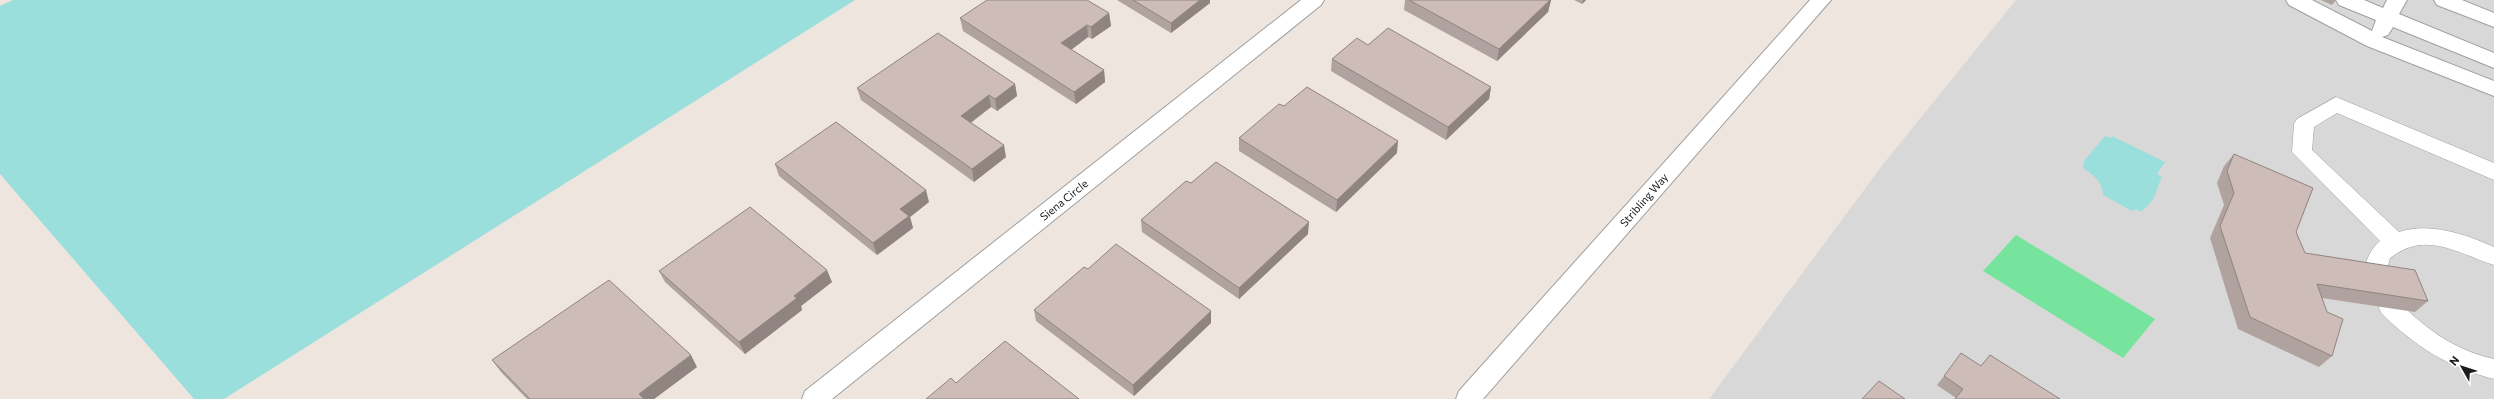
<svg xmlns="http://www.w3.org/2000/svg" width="2494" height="399" font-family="Commissioner,sans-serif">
  <rect width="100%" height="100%" fill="#eee5df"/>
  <path fill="#d9d8d8" d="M2016,0H2494V399H1709L1884,163Z"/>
  <path fill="#76e49d" d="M2016,235L2155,319L2123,358L1983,271Z"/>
  <path fill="#9bdfdd" d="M13,0H855L224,399H194L0,174V6Z
    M2105,136L2111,138L2112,136L2165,162L2157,174L2162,177C2153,196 2159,196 2141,212L2136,209L2132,211L2103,195C2103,182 2093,175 2083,168L2084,161Z"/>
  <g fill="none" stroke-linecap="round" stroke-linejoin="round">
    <g stroke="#9f9f9f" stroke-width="1">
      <path id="service" d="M2336,97L2494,163V180L2337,113L2314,127L2312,150L2399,232C2430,222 2465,234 2494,247V265C2457,253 2426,230 2390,258L2383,284L2375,287L2367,284C2360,270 2369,250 2380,241L2292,152L2294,124L2297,119Z
        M2390,299C2403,303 2411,315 2422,323C2444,341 2467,353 2494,359V379C2449,368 2415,346 2382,314L2379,308L2382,302Z"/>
    </g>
    <g stroke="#9f9f9f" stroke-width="2">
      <path id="minor" d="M1301,0H1324L1321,5L832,399H802L805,391Z
        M2286,0H2312L2372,31L2376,20L2339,5L2336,0H2364L2383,8L2387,0H2407L2399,14L2494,53V68L2393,27L2388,35L2382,37L2494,81V96L2367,46L2289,5Z
        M2434,0H2462L2494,13V27L2437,5Z"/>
    </g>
    <g stroke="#9f9f9f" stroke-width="2">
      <path id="tertiary" d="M1810,0H1831L1483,399H1456L1459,391Z"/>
    </g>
    <use href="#service" fill="#fff" fill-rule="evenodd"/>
    <use href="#minor" fill="#fff" fill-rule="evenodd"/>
    <use href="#tertiary" fill="#fff" fill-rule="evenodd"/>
  </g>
  <path fill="#b0a29e" d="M1117,0H1210V3L1171,33Z
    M1405,0H1551L1548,12L1497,61L1404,10Z
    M1574,0H1586L1582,4Z
    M2321,0H2336L2332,5Z
    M1109,13L1111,26L1092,39L1088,37L1071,50L1104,70L1105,82L1076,104L963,31L960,18Z
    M1368,45L1491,87L1489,99L1446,140L1331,71L1332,59Z
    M1015,84L1017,96L997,111L991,107L971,123L1006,157L974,182L861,100L857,88Z
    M1284,106L1397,153L1336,212L1239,151V138Z
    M2234,154L2296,232L2305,253L2428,301L2415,312L2322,298L2332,356L2319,367L2238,329L2210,238L2224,205L2217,183L2224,166Z
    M775,164L929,202L910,217L913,228L877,255L779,176Z
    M1191,183L1308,234L1239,299L1142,232L1141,220Z
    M1088,269L1211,323L1134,396L1036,321L1034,310Z
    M659,271L832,282L801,306L802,310L745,354L665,282Z
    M492,360L697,367L654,399H527L501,372Z
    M1981,366L1956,398L1937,385L1944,376Z"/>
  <path fill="#908481" d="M1200,0H1210V3L1171,33V23Z
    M1550,0H1551L1548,12L1497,61L1499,49Z
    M1583,0H1586L1582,4Z
    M1109,13L1111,26L1092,39L1091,27Z
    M1087,25L1088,37L1063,56L1061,43Z
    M1104,70L1105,82L1076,104L1074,92Z
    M1015,84L1017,96L997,111L995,99Z
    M1491,87L1489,99L1446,140L1448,127Z
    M989,95L991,107L963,128L961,116Z
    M1398,141L1397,153L1336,212L1337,200Z
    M1004,145L1006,157L974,182L972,169Z
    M926,190L929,202L910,217L913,228L877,255L873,243L900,209Z
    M1309,222L1308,234L1239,299V288Z
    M827,270L832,282L801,306L802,310L745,354L739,342L794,296Z
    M1211,311V323L1134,396L1133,385Z
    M691,355L697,367L654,399H642L639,394Z"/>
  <path fill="#cdbcb8" stroke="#908481" d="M987,0H1087L1109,13L1091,27L1087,25L1061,43L1104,70L1074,92L960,18Z
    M1133,0H1200L1171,23Z
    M1409,0H1550L1499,49Z
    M1388,28L1491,87L1448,127L1332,59L1357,38L1368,45Z
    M938,33L1015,84L995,99L989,95L961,116L1004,145L972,169L857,88Z
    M1307,87L1398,141L1337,200L1239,138L1279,104L1284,106Z
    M836,122L926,190L900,209L909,216L873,243L775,164Z
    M2234,154L2313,188L2296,232L2305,253L2415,270L2428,301L2317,284L2327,312L2343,319L2332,356L2250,317L2220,226L2234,193L2227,171Z
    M1216,162L1309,222L1239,288L1141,220L1186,181L1191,183Z
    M750,207L827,270L794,296L797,298L739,342L659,271Z
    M1116,244L1211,311L1133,385L1034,310L1084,267L1088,269Z
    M609,280L691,355L639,394L644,399H530L492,360Z
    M1005,341L1079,399H926L951,378L956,383Z
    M1961,353L1981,366L1990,355L2060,399H1955L1963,389L1944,376Z
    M1879,381L1905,399H1862Z"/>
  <g text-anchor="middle" stroke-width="3" stroke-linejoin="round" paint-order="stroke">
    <g font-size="11" fill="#1b1b1b" stroke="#fff">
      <text transform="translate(1064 200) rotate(-39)" y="4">Siena Circle</text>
      <text transform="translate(1644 200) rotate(-49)" y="4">Stribling Way</text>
    </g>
  </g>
  <g transform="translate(2462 367) rotate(309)" stroke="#ffffff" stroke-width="3" paint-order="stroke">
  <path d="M0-3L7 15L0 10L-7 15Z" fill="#1b1b1b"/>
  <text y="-6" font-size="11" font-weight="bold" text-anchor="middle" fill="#1b1b1b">N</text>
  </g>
</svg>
